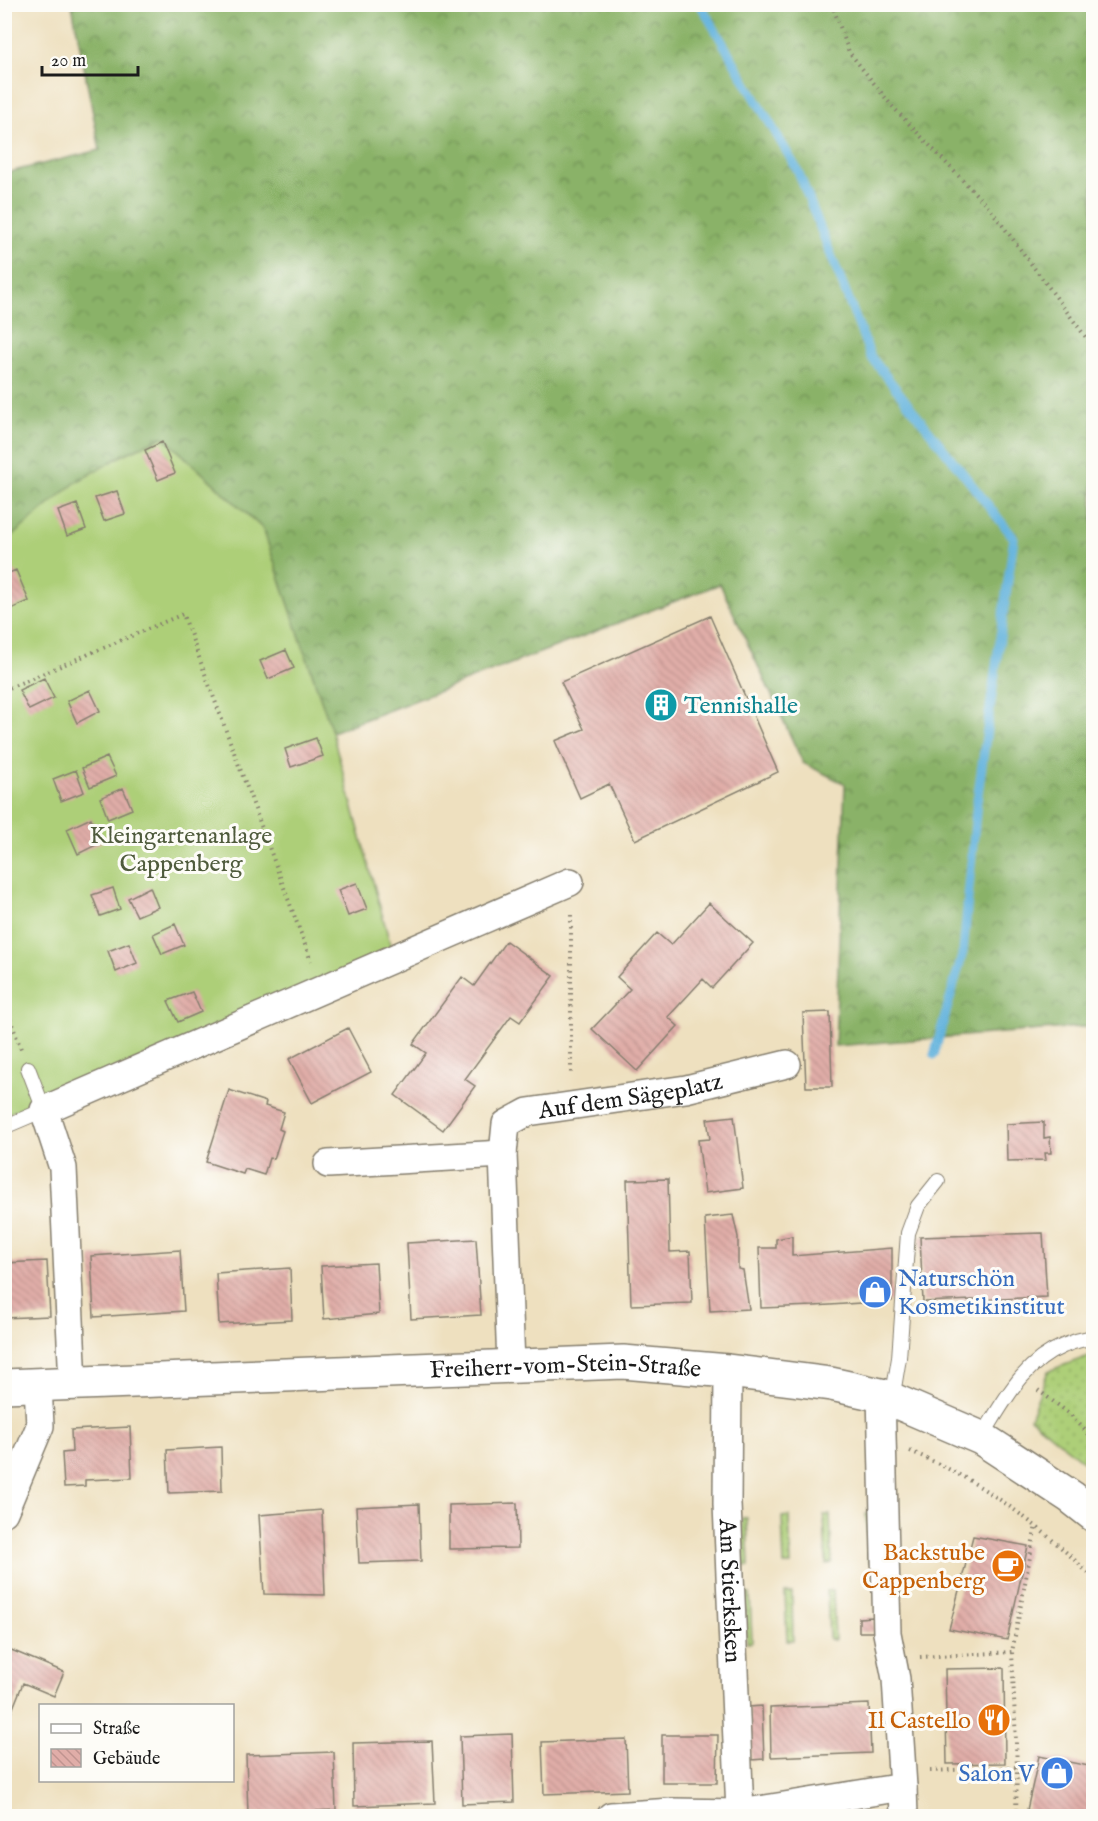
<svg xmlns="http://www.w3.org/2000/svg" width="1098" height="1821" font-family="'IM FELL English',serif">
  <defs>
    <pattern id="grass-dots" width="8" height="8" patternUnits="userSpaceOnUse" patternTransform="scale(1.5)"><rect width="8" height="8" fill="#adcf78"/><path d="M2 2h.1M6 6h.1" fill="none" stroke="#94b167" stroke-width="1.8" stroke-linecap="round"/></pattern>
    <pattern id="forest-crowns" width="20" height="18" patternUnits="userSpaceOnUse" patternTransform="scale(1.5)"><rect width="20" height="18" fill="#8ab268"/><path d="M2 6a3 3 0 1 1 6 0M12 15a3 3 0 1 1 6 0" fill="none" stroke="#709055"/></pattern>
    <pattern id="building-back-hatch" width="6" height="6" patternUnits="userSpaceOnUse" patternTransform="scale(1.5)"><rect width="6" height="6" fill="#e0ada8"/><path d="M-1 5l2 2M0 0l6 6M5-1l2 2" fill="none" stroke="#c09490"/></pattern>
  </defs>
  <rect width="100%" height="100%" fill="#fdfcf7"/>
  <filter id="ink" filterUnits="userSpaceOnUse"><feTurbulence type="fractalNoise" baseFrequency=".0167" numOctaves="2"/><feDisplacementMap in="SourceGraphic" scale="12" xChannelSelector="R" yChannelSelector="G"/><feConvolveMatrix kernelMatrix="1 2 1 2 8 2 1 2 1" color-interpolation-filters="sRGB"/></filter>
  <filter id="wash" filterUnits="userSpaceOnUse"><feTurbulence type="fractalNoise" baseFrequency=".008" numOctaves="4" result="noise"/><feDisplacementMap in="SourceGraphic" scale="24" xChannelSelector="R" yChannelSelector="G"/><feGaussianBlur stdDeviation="1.35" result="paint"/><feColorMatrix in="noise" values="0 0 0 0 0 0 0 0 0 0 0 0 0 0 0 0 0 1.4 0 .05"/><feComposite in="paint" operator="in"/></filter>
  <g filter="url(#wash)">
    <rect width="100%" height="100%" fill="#eee0bf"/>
    <path fill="url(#grass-dots)" stroke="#64764a" stroke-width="1.5" d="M1089,1356H1094L1093,1469L1030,1418L1048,1371Z
      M866,1513H872L874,1562H868Z
      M824,1515H830L832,1563L826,1564Z
      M789,1516L791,1565H784L782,1517Z
      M742,1518H747L749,1566H744Z
      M827,1591H833L835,1640L829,1639Z
      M785,1593H792L793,1641H787Z
      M745,1594H750L752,1642L747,1643Z"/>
    <path fill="url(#forest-crowns)" stroke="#536742" stroke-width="1.5" d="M72,5H1093V1026L835,1046L845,784L803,763L720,584L332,732L263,529L163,437L123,455L75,483L5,542V173L100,150Z"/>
    <path fill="#adcf78" stroke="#64764a" stroke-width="1.5" d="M163,437L263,529L332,732L393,954L5,1115V542L75,483L123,455Z"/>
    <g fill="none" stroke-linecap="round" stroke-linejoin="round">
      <path stroke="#63b3dd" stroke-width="9" d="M700,4L798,171L871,357L1014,538L977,801L963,952L934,1055"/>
    </g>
    <g id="blocks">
      <path fill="url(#building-back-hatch)" d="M162,442L175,473L158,480L145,450Z
        M117,491L125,514L104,521L95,498Z
        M77,504L86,529L67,536L58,511Z
        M16,570L29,601L11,609L4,592V575Z
        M710,616L778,772L635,840L609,784L580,798L555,741L584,729L561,682Z
        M286,650L294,668L268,679L260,661Z
        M44,678L54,698L29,710L19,690Z
        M90,690L100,711L77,723L67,701Z
        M316,738L323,756L291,767L285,749Z
        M107,757L116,776L90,787L82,768Z
        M76,770L84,792L61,801L53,779Z
        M123,788L132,809L108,819L100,798Z
        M91,818L102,842L78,854L67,829Z
        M357,883L367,909L348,916L338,890Z
        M150,887L158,907L137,916L128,898Z
        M113,888L120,909L100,916L92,895Z
        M709,903L753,943L712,988L703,979L668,1017L678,1026L637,1071L592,1029L630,989L617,977L657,933L671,945Z
        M175,924L184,945L162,954L153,934Z
        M506,941L554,976L520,1022L511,1016L465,1079L475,1086L443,1130L395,1095L426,1053L413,1044L462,977L474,986Z
        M129,943L137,963L116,972L108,951Z
        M192,992L201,1012L178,1022L168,1001Z
        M830,1012L832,1087H806L803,1013Z
        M348,1028L371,1072L312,1103L289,1059Z
        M229,1090L266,1102L265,1106L284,1112L279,1129L283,1131L274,1159L269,1158L264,1175L245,1169L243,1174L206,1162Z
        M734,1116L743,1188L705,1193L698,1140L710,1139L707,1119Z
        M1044,1122V1138L1050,1137L1051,1153H1045L1046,1160L1007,1161L1006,1124Z
        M668,1179L670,1252L690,1251L692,1303L631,1305L627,1180Z
        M733,1215L738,1237V1269L743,1270L749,1309L710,1311L705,1218Z
        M1043,1233L1047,1297L923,1302L920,1237Z
        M792,1236V1256L892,1248V1301L814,1306L761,1308L759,1248H776V1239Z
        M476,1239L481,1315L411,1319L407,1243Z
        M180,1250L184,1311L94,1317L91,1256Z
        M47,1261L50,1316L4,1318V1263Z
        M376,1263L379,1314L324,1319L321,1266Z
        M290,1268L292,1320L219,1324L216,1273Z
        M130,1427L132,1478L85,1480V1486L64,1487L62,1453L72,1452L71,1430Z
        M221,1447L222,1491L169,1493L167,1450Z
        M517,1503L518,1548L449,1549V1505Z
        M419,1504L421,1561L359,1563L356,1507Z
        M322,1510L325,1595L264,1594L259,1515Z
        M973,1536L1028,1546L1007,1640L949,1629Z
        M873,1617L874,1632H859V1618Z
        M4,1647L64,1672L54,1696L23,1683L5,1728Z
        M1004,1668L1005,1763L947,1764L945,1669Z
        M869,1704L871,1753L771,1757L770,1708Z
        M762,1706L764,1759L751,1760L749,1707Z
        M512,1734L514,1802L462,1804L460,1736Z
        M662,1735H718L717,1783H662Z
        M626,1739L628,1791L544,1794L542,1742Z
        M432,1741L435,1803L354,1806L353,1743Z
        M334,1752L336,1810L248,1814L246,1755Z
        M1039,1756L1094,1767V1816H1047L1048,1814L1027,1810Z"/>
    </g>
  </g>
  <g filter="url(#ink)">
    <use href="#blocks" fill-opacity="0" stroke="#857e6e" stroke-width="1.5"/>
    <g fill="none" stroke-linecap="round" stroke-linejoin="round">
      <g stroke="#857e6e" stroke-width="16">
        <path id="lane" d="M4,1127L44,1110L28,1068
          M892,1400L899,1358L908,1233L918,1206L938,1181
          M981,1438C1004,1402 1022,1363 1063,1346C1073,1342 1082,1338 1094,1338"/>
      </g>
      <g stroke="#857e6e" stroke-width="30">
        <g id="street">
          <path d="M328,1164L503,1154"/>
          <path id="s1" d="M511,1365L503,1154L506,1124L528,1112L686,1089L787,1064"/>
          <path id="s2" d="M728,1371L727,1504L740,1813"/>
          <path d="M73,1384L63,1168L44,1110L570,882"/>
          <path d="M881,1395L887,1633L896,1679L903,1787"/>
          <path d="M4,1512L40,1426L38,1385"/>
          <path d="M611,1816L672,1812L740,1813L903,1787L904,1816"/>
        </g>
      </g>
      <g stroke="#857e6e" stroke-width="36">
        <g id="secondary">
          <path id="s3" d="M4,1386L623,1362L728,1371L831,1384L881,1395L981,1438L1071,1497L1094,1515"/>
        </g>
      </g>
      <path stroke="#857e6e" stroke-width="4" stroke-dasharray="1.5 4.5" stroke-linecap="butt" d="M832,4L849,52L892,106L991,210L1094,348
        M4,690L183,614L311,961
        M571,915V1075
        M4,1002L21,1049
        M1038,1390L1070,1414L1094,1440
        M910,1451C980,1480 1041,1525 1094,1579
        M920,1657L1012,1652
        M930,1771L1017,1767
        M1016,1816L1017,1767L1012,1652L1036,1525"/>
      <use href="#lane" stroke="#fff" stroke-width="14"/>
      <use href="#street" stroke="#fff" stroke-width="27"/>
      <use href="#secondary" stroke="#fff" stroke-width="33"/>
    </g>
  </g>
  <defs>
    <g id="building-disc" transform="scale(1.725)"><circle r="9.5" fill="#0f9aa8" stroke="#fdfcf7"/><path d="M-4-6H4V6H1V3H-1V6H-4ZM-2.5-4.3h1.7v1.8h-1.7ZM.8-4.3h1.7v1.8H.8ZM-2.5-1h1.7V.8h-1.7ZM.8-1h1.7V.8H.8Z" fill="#fff"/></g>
    <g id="shop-disc" transform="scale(1.725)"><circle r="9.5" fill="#3f7fe0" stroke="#fdfcf7"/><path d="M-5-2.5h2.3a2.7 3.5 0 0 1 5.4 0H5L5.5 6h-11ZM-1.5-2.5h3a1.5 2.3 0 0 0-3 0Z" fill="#fff"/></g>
    <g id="cafe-disc" transform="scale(1.725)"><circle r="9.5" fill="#e8710a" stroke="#fdfcf7"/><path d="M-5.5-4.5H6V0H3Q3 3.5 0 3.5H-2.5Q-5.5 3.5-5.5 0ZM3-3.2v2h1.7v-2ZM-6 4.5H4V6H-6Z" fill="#fff"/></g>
    <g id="restaurant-disc" transform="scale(1.725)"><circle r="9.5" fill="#e8710a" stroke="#fdfcf7"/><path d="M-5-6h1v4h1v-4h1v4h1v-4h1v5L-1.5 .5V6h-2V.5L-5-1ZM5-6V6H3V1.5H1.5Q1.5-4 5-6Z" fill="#fff"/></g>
  </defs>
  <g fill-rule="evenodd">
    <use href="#building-disc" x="661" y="705"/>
    <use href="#shop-disc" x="875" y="1292"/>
    <use href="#cafe-disc" x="1008" y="1566"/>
    <use href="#restaurant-disc" x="994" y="1720"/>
    <use href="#shop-disc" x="1057" y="1773"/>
  </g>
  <g text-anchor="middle" stroke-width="6" stroke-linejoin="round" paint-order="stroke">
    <g font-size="24" fill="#0d838f" stroke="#fdfcf7" text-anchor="start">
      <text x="684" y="713">Tennishalle</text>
    </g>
    <g font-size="24" fill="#4f5b3c" stroke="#fdfcf7">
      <text x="181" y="843">Kleingartenanlage<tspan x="181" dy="28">Cappenberg</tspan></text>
    </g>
    <g font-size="24" fill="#1c1c1c" stroke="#fdfcf7">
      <text dy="8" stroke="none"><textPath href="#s1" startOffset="370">Auf dem Sägeplatz</textPath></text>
      <text dy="8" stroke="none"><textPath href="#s3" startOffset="562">Freiherr-vom-Stein-Straße</textPath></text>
      <text dy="8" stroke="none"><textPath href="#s2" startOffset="220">Am Stierksken</textPath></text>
    </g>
    <g font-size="24" fill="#366cbe" stroke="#fdfcf7" text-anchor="start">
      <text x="898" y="1286">Naturschön<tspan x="898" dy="28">Kosmetikinstitut</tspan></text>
      <text x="1034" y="1781" text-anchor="end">Salon V</text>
    </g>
    <g font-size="24" fill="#c56008" stroke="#fdfcf7" text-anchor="end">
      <text x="985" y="1560">Backstube<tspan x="985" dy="28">Cappenberg</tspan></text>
      <text x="971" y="1728">Il Castello</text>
    </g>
  </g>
  <rect width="1098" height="1821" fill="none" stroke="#fdfcf7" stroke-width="24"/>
  <rect x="39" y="1704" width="195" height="78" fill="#fdfcf7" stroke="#a3a29f" stroke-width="1.5"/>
  <rect x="51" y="1724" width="30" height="9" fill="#ffffff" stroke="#a3a29f" stroke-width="1.5"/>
  <text x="93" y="1734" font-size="18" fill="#1c1c1c">Straße</text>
  <rect x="51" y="1749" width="30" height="18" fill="url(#building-back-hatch)" stroke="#a3a29f" stroke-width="1.5"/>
  <text x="93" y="1764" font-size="18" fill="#1c1c1c">Gebäude</text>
  <path d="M42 66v9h96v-9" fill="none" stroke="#1c1c1c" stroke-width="3"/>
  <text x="51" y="66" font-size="18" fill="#1c1c1c" stroke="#fdfcf7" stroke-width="4.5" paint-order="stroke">20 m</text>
</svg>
